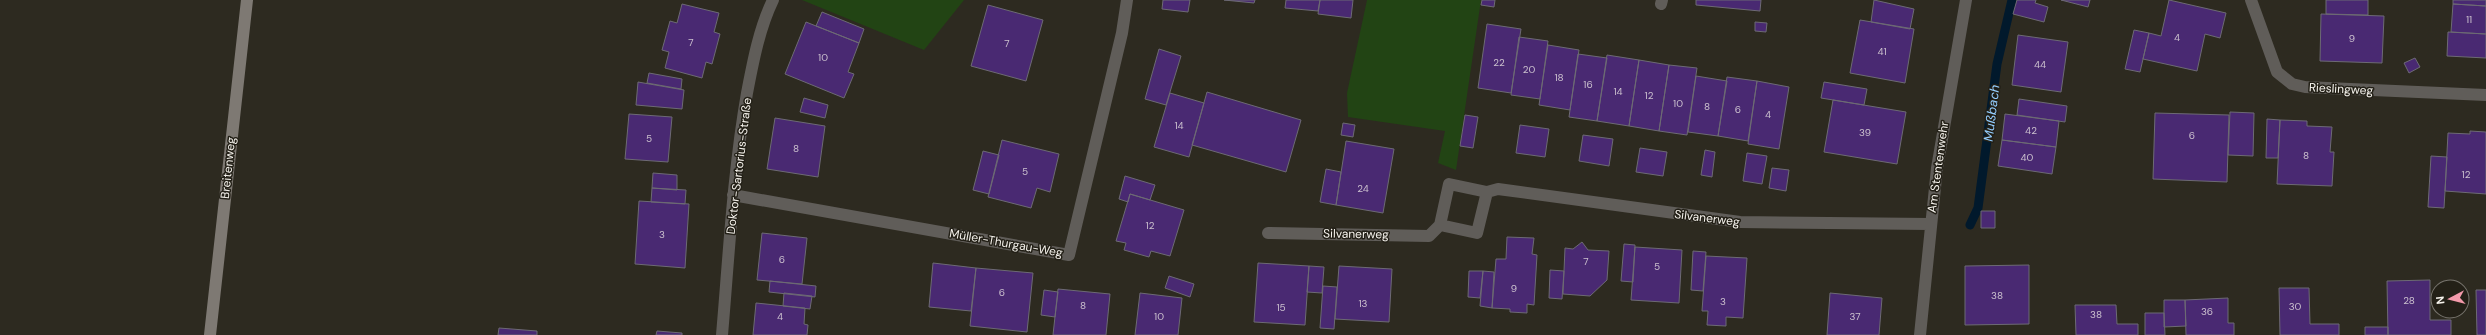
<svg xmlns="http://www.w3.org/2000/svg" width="2486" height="335" font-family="'DM Sans',sans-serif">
  <rect width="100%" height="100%" fill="#2d2a20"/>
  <path fill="#224414" d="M802,0H964L924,50Z
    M1367,0H1481L1456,170L1438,163L1445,131L1348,117L1347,93Z"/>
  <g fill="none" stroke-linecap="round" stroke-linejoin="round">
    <path stroke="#01192c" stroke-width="9" d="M1970,225L1978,208L1997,64L2012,0"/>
  </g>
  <path fill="#492972" stroke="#6d6a74" d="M1163,0H1190L1188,12L1162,9Z
    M1224,0H1255L1254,3Z
    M1286,0H1320L1318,11L1285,8Z
    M1320,0H1353L1351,18L1318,14Z
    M1482,0H1495L1494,7L1481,5Z
    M1696,0H1761L1760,11L1696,5Z
    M1874,0L1914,9L1910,29L1871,22Z
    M2017,0H2036L2035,3L2048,7L2044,22L2013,14Z
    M2061,0H2090L2088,7Z
    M2169,0L2226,13L2220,38L2205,34L2197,71L2143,59L2149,33L2161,36Z
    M2326,0H2368V15L2326,14Z
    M2453,0H2486V6L2453,4Z
    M682,4L719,13L714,32L720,34L712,64L706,62L702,78L665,68L669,52L662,50L670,21L677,23Z
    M2453,4L2486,6V34L2451,32Z
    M988,5L1043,20L1026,81L971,66Z
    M822,12L864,29L859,43L816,26Z
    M2321,14L2384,16L2382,63L2320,61Z
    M1860,20L1914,29L1905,83L1850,73Z
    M806,22L859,43L848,72L854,74L844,98L785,74Z
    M1755,22L1767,23L1766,32L1755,31Z
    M1487,24L1521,29L1511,93L1478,88Z
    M2134,30L2149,33L2140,72L2125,69Z
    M2448,32L2486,34V58L2447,56Z
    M2018,35L2068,42L2061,92L2012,85Z
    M1519,37L1548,41L1540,99L1511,95Z
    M1548,45L1579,50L1570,110L1539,105Z
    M1159,49L1181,56L1166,105L1145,99Z
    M1578,54L1607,58L1597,121L1569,117Z
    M1607,55L1639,60L1629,126L1597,121Z
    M2415,58L2420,67L2409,73L2404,63Z
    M1639,60L1669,65L1659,131L1629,126Z
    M1669,65L1697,68L1687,135L1659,131Z
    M649,73L682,79L681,89L647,83Z
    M1696,76L1727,81L1718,136L1688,132Z
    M1727,77L1757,81L1748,141L1718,136Z
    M1757,81L1789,87L1779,149L1748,144Z
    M638,82L684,90L682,109L636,105Z
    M1824,82L1867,89L1864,105L1821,98Z
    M1207,92L1301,120L1286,172L1192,145Z
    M1170,93L1204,103L1189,157L1154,147Z
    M804,98L828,105L825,118L800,112Z
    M2019,99L2067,106L2065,122L2017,115Z
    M1833,100L1906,112L1897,164L1824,152Z
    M2230,112L2254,113L2253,156L2228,155Z
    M2155,113L2229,115L2227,182L2153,179Z
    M629,114L672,117L668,162L625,159Z
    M2005,114L2059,121L2056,147L2002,140Z
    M1465,115L1478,117L1473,148L1460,146Z
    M775,118L825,126L818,177L767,169Z
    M2267,119L2280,120L2278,158H2266Z
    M2280,120L2307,121V126L2332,127L2330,152H2334L2332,186L2277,184Z
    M1343,123L1355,125L1353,137L1341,135Z
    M1520,125L1549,129L1545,157L1516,153Z
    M2470,131L2486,132V194L2445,191L2448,133L2470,134Z
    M1583,135L1613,139L1609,166L1579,161Z
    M1002,140L1059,154L1050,192L1037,188L1031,208L988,197Z
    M2002,140L2056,147L2052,174L1998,166Z
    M1346,141L1394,149L1383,213L1336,205Z
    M1640,148L1667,152L1663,176L1636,172Z
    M1705,150L1715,152L1712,177L1701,175Z
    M983,151L999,155L989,194L973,190Z
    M1747,153L1767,156L1762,184L1743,181Z
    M2431,156L2447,157L2444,208L2428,207Z
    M1772,168L1789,170L1786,191L1769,188Z
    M1326,169L1341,172L1336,205L1320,202Z
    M653,173L677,175V190L652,188Z
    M1125,176L1155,185L1150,200L1130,194L1128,202L1119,199Z
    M652,188L686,190L685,204L651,202Z
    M1130,194L1184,210L1170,256L1151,251L1149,257L1124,250L1126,243L1116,241Z
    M639,201L689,204L685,268L635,264Z
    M1981,211H1995V228H1981Z
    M762,233L807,238L802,284L757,280Z
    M1507,237L1534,238L1532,254L1537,255L1534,305L1527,304V313L1510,312V309L1492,308L1496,259H1506Z
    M1582,242L1588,250L1609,251L1607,280L1590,296L1563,294L1565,248L1573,249Z
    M1624,244L1635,245L1633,282L1621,281Z
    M1635,247L1682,250L1679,303L1631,300Z
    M1693,251L1706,252L1703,291L1691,290Z
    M1706,256L1747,258L1743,318L1726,317V326L1707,325L1708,311H1702Z
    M933,263L976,268L971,311L929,307Z
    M1258,263L1309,266L1305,325L1254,322Z
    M2029,265V324L1965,325V266Z
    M1309,266L1324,267L1322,293L1307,292Z
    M1339,266L1392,269L1389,322L1335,319Z
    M976,268L1033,273L1027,332L970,326Z
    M1550,270L1564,271L1562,299L1549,298Z
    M1469,271H1483L1480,298L1468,297Z
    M1483,271L1494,272L1492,308L1480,306Z
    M1169,276L1194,284L1190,297L1165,288Z
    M2430,280V320H2451V335H2388L2387,281Z
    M770,281L816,286L815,297L769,292Z
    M1323,286L1337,287L1334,329L1320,328Z
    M2279,288H2309L2310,324H2339V335H2280Z
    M1058,289L1110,294L1106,335H1053Z
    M1044,290L1058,292L1055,317L1041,315Z
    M2476,290H2486V335H2477Z
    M784,293L812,296L810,309L783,306Z
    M1140,293L1182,298L1178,335H1135Z
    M1830,293L1882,298L1879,335H1827Z
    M2228,298V323H2234V335H2186L2185,300Z
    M2164,300H2185L2186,326L2164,327Z
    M756,303L805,308L804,324L808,325L807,335H753Z
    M2075,305H2116L2117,324H2138V335H2076Z
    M2145,313H2164L2165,335H2145Z
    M2365,327H2388V335H2365Z
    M499,328L537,331V335H498Z
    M657,331L682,333V335H656Z"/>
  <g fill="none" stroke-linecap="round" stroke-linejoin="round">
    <path stroke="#605d59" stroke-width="12" d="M2251,0L2277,72L2292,84L2305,87L2486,95
      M1661,4L1662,0
      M1487,192L1498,189L1740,222L1930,224
      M733,195L1069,255L1122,33L1127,0
      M1268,233L1429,236L1440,225L1449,184L1487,192L1477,233L1440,225
      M722,335C729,254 733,173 747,93C753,62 759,29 773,0
      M1920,335L1937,168L1966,0"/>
    <path stroke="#7e7973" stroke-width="12" d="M210,335L247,0"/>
  </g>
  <g text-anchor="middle" stroke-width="3" stroke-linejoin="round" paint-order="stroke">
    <g font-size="10" fill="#cbc0ce">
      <text x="2469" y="23">11</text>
      <text x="2177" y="41">4</text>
      <text x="2352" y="42">9</text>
      <text x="691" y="46">7</text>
      <text x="1007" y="47">7</text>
      <text x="1882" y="55">41</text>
      <text x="823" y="61">10</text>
      <text x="1499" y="66">22</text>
      <text x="2040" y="68">44</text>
      <text x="1529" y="73">20</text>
      <text x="1559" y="81">18</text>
      <text x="1588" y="88">16</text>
      <text x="1618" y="95">14</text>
      <text x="1649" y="99">12</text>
      <text x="1678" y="107">10</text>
      <text x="1707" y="110">8</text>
      <text x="1738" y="113">6</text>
      <text x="1768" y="118">4</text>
      <text x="1179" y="129">14</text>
      <text x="2031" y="134">42</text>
      <text x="1865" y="136">39</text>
      <text x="2192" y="139">6</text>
      <text x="649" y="142">5</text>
      <text x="796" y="152">8</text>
      <text x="2306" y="159">8</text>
      <text x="2027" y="161">40</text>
      <text x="1025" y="175">5</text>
      <text x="2466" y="178">12</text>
      <text x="1363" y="192">24</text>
      <text x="1150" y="229">12</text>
      <text x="662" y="238">3</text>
      <text x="782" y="263">6</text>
      <text x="1586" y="265">7</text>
      <text x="1657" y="270">5</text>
      <text x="1514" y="292">9</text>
      <text x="1002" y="296">6</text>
      <text x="1997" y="299">38</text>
      <text x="2409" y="304">28</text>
      <text x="1723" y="305">3</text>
      <text x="1363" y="307">13</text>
      <text x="1083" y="309">8</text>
      <text x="2295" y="310">30</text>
      <text x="1281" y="311">15</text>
      <text x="2207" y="315">36</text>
      <text x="2096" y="318">38</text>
      <text x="780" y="320">4</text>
      <text x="1159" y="320">10</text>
      <text x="1855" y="320">37</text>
    </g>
    <g font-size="12" fill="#f6f3ed" stroke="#232017">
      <text transform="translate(2341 89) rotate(3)" y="4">Rieslingweg</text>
      <text transform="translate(739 166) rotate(-83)" y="4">Doktor-Sartorius-Straße</text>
      <text transform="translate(1938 167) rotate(-82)" y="4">Am Stentenwehr</text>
      <text transform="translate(228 168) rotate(-84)" y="4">Breitenweg</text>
      <text transform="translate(1707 218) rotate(7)" y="4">Silvanerweg</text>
      <text transform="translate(1356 234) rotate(1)" y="4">Silvanerweg</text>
      <text transform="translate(1006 243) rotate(10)" y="4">Müller-Thurgau-Weg</text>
    </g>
    <g font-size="13" font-style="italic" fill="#94ceff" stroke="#232017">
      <text transform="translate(1991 113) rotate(-83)" y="5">Mußbach</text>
    </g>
  </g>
  <g transform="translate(2450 299) rotate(263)"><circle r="19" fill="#232017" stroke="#77746d"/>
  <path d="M0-3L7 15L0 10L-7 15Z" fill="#f39aab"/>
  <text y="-6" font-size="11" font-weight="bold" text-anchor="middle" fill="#f6f3ed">N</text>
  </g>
</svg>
